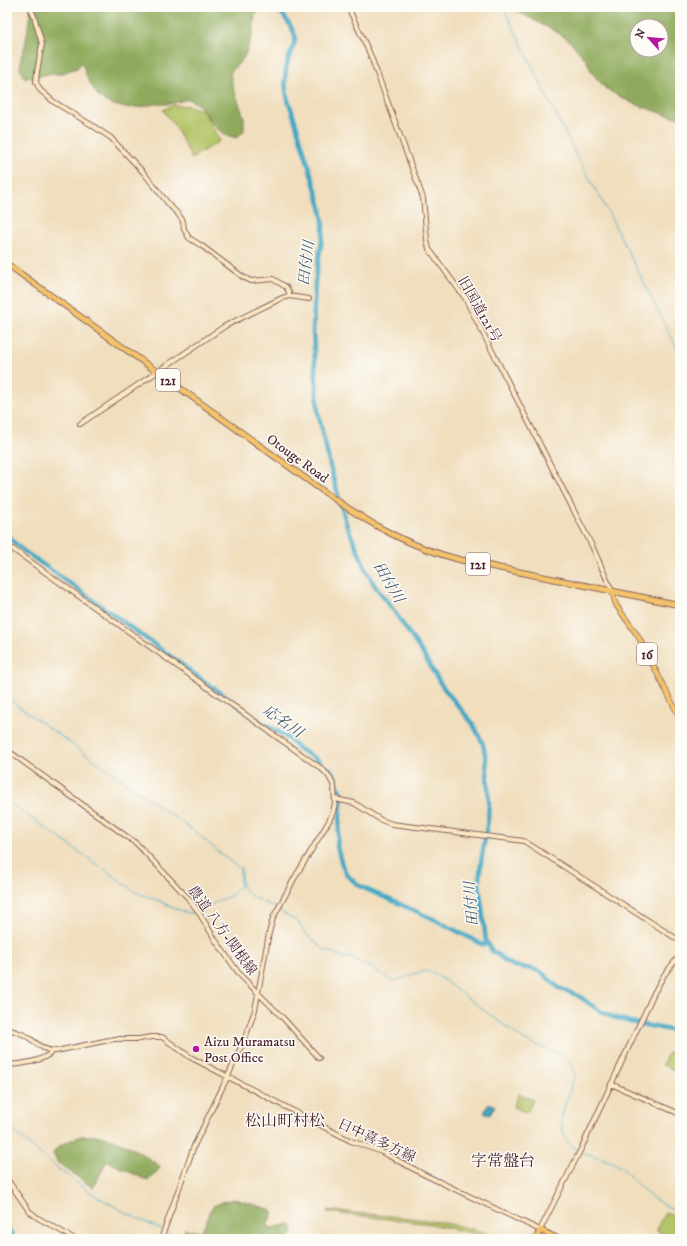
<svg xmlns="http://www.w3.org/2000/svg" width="687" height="1246" font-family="'IM FELL DW Pica','Noto Serif JP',serif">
  <rect width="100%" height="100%" fill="#fdfcf7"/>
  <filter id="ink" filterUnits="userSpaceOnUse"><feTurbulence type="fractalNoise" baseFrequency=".025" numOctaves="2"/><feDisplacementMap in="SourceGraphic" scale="8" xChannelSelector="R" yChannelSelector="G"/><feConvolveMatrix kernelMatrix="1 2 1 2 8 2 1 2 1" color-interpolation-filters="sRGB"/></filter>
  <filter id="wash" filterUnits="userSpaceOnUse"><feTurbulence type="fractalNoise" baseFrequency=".012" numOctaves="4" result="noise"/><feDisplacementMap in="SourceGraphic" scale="16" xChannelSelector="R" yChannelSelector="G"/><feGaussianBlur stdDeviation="0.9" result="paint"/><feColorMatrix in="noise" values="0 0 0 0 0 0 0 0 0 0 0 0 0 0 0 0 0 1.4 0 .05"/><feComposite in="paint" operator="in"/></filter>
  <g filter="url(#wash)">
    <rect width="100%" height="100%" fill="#f0debd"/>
    <path fill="#b4c467" stroke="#7f7249" d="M173,105L189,106L203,110L220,141L201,152L192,159L176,128L163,110Z
      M668,1053H680V1061L676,1071L663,1065V1064Z
      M519,1094L533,1100L527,1113L513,1107Z
      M328,1210C386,1217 447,1217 503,1239H491L472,1233L430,1224L326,1212Z
      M665,1212L680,1217V1239H673L656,1230Z"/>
    <path fill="#8faa5c" stroke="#6c6444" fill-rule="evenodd" d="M31,7H261L255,16L253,32L245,56L230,73L233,87L244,117V131L237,138L225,135L214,126L199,105L189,99L169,104H154L142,107L125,108L108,103L98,96L88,80L82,63L77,68L59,74H47L34,78L24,77L20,69L21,57L25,46Z
      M509,7H671L680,22V118L667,115L632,103L606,89L592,73L586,60L570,41L558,33ZM637,26H661V50H637Z
      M81,1136C87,1136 94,1135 100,1136C123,1140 142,1154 161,1167L148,1181L107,1161L93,1188L57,1162L53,1153L60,1145Z
      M235,1199L272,1210L273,1213L267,1225L272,1228L290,1224L294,1228L293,1233L287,1239H192L182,1234L185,1229L199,1232L206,1223L209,1212L213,1206L225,1201Z"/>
    <path fill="#43a7c3" stroke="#466377" d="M489,1103L495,1106L490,1115L484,1112Z"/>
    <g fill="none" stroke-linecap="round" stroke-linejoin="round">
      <path stroke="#43a7c3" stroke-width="1" d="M504,7L505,11L575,153L605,206L680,354
        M7,223V255
        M7,698L194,831L233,864L240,868
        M7,801L125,884L135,892L160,901L173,908L188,913L197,912
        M241,868C241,873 241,879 242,884C244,896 266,903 276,908
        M279,910L299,923L304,932L323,949L343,957L352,958L374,969L392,981C406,980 420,967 434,973L524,1040L564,1056L570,1062L575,1071L574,1078L563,1111L561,1123L564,1134L567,1141L569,1144L578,1150
        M200,912C205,910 207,908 211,905C216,901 223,899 229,896L231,897L239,886L240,887V869L241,868
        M7,1126L60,1170L88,1191L126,1213L162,1230
        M581,1152C593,1156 608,1159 619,1166C624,1169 628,1174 632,1179C646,1193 660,1207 680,1211
        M165,1231L181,1239"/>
      <path stroke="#43a7c3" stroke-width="4.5" d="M277,7C283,16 292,25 295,36C296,44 290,52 288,60C283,76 285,96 292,111L321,207L323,222V233L315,281L313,333L318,412L330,466L346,523L368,574L375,586L394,611L421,651L442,686L473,724L483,744L486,759L489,802L488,820L481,862L479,883L486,941L493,952L501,957L506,962L514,966L533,969L541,972L559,988L579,996L598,1010L613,1017L630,1022L680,1032
        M7,535L21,549L78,589L261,722C271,728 291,737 296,747L318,760L322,765L330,769L335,777L336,782L338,786L342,796L337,847L342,865L347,875L358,885L368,890L436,920L483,945L487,944
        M7,1228L14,1239"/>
    </g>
  </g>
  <g filter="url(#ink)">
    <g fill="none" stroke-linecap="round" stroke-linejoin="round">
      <g stroke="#84625e" stroke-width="6">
        <path id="secondary" d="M30,7L34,16L42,44L37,72L36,82L40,90L54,102L90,124L111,138L143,172L171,207L178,214L183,221L184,229L189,238L202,246L243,277L251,281L273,279L286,287L289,292V296
          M348,7L370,54L423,198L427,240L429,249L465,298L592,546L612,591
          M80,424L225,326L282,298L289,296L309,299
          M7,545L322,769L328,775L334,786L335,803L333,812L329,821L294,879L273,918L269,933L255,1010L245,1038L228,1076L194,1146L161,1239
          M7,750L137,844L188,898L198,911L216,941L240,975L283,1018L319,1058
          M335,799L354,803L381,820L392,824L524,841L680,941
          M7,1029C14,1031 22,1033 28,1037C38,1044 43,1051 56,1051L114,1039H139L152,1037H162L190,1057L351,1141L382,1152L423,1174L540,1230L581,1149L654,993L664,975L680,955
          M7,1065C20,1065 44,1061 53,1051
          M611,1084L680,1114
          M7,1179L29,1211L38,1218L75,1239"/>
      </g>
      <g stroke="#84625e" stroke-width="6">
        <path id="primary" d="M612,591L616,605L638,636L680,718"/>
      </g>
      <g stroke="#84625e" stroke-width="7">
        <path id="highway" d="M7,264L330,496C373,526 410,547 461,560L680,605
          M536,1239L540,1230L558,1239"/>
      </g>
      <use href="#secondary" stroke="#fbe7c3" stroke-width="4"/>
      <use href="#primary" stroke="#f4c26a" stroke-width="4.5"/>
      <use href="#highway" stroke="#f4c26a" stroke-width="5"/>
    </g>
  </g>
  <circle fill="#b5179e" stroke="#fdfcf7" stroke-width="1.5" cx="196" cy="1049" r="4"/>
  <g text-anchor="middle" stroke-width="3" stroke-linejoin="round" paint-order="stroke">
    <g fill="#fdfcf7" stroke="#806168" stroke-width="1">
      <rect x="156" y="369" width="24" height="22" rx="3"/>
      <rect x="466" y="553" width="24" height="22" rx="3"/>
      <rect x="637" y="643" width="20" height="22" rx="3"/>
    </g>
    <g font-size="13" font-weight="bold" fill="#4a1f2b">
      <text x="168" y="385">121</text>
      <text x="478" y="569">121</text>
      <text x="647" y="659">16</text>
    </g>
    <g font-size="14" fill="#4a1f2b" stroke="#fdfcf7">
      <text transform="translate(480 309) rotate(60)" y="5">旧国道121号</text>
      <text transform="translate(298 458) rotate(36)" y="5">Otouge Road</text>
      <text transform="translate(223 930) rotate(54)" y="5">農道 八方-関根線</text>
      <text transform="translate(377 1140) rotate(25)" y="5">日中喜多方線</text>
    </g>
    <g font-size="14" fill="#4a1f2b" stroke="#fdfcf7" text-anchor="start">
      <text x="204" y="1046">Aizu Muramatsu<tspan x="204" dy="16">Post Office</tspan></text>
    </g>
    <g font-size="15" font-style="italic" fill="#475c6f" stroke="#fdfcf7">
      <text transform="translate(306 263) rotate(-83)" y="5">田付川</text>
      <text transform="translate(389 582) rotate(59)" y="5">田付川</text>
      <text transform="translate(283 721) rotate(35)" y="5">応名川</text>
      <text transform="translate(471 904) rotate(-94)" y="5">田付川</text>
    </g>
    <g font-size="16" fill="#4a1f2b" stroke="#fdfcf7">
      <text x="285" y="1126">松山町村松</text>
      <text x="503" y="1166">字常盤台</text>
    </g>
  </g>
  <rect width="687" height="1246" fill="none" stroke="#fdfcf7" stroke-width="24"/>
  <g transform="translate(649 38) rotate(297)"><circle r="19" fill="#fdfcf7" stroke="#b5a4a5"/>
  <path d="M0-3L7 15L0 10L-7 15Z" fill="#b5179e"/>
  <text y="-6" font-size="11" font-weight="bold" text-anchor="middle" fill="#4a1f2b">N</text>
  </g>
</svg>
